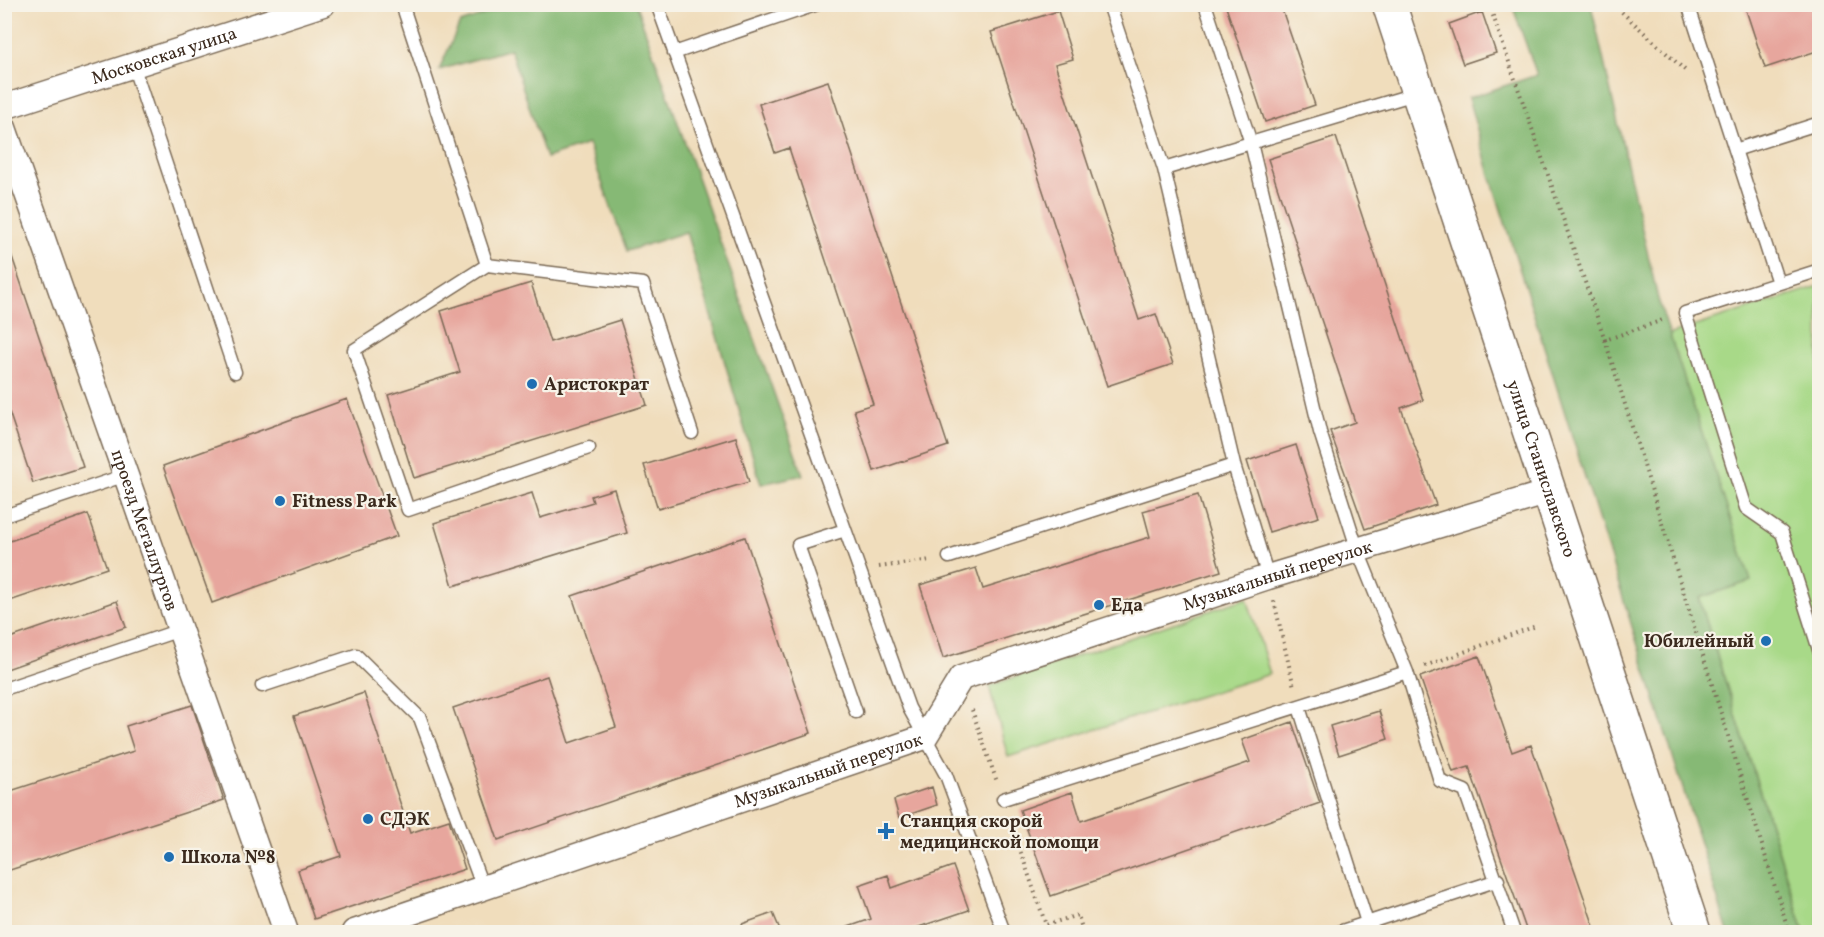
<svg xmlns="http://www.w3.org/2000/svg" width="1824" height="937" font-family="Vollkorn,serif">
  <rect width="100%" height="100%" fill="#f7f3e8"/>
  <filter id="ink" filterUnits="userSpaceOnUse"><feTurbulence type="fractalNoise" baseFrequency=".0167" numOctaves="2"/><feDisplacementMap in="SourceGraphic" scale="12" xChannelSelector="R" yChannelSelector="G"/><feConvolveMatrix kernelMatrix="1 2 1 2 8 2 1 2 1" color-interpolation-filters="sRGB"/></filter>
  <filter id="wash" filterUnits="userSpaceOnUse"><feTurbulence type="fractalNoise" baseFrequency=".008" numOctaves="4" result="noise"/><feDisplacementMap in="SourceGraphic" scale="24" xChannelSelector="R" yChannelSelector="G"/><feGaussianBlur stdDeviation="1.35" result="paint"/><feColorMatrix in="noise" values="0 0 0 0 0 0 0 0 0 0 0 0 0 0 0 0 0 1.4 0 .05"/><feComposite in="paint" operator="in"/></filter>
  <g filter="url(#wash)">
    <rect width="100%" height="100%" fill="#f0ddbc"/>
    <path fill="#a8d988" stroke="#728253" stroke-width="1.5" d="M1819,286V932H1804L1621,350Z
      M1247,598L1270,674L1008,757L989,686Z"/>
    <path fill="#86b974" stroke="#607249" stroke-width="1.5" d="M515,4L636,5L803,475L761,484L686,232L627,251L588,144L546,158L510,49L439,70L460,23Z
      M1512,5H1591L1658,299L1751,581L1699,598L1804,932H1728L1490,175L1468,98L1537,75Z"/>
    <g id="blocks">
      <path fill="#e7a69d" d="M1225,4H1280L1315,105L1265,122Z
        M1744,4H1820V50L1765,68Z
        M1058,11L1073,59L1055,64L1139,320L1156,314L1173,364L1107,386L991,32Z
        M1482,12L1496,53L1463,64L1449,24Z
        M828,81L948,446L874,471L854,410L873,404L789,148L775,153L759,104Z
        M1336,137L1423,400L1401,408L1436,505L1365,529L1330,431L1355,422L1268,159Z
        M1820,157V171L1819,172L1815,159Z
        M4,233L83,467L33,483L4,397Z
        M531,283L550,342L620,320L647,405L414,478L388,395L460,372L441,311Z
        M347,399L397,536L212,603L163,466Z
        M736,437L749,482L658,509L644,465Z
        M1296,445L1319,517L1269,532L1247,461Z
        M614,489L627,533L453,586L434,523L532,493L540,518L593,502L591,496Z
        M1198,495L1221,571L943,658L920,585L976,568L983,589L1150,537L1143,511Z
        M88,514L107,568L4,603V543Z
        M745,537L811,733L498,840L453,708L547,676L569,743L616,727L572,596Z
        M117,601L126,627L4,670V640Z
        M1479,656L1512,752L1531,745L1596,932H1527L1469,767L1453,772L1420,677Z
        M364,693L410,833L449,820L465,869L314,919L298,870L341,856L294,716Z
        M192,705L224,800L4,872V793L134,751L126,726Z
        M1379,711L1388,739L1339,755L1330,726Z
        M1292,722L1320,803L1051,896L1020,810L1072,792L1081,821L1250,762L1242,740Z
        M932,787L937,805L899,818L894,800Z
        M953,866L969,910L904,932H834L871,919L859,885L888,875L892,888Z
        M773,913L781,932H745L742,924Z"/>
    </g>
  </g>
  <g filter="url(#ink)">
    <use href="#blocks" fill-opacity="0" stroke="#7a6955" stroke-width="1.5"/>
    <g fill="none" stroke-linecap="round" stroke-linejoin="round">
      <g stroke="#7a6955" stroke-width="15">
        <path id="lane" d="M402,4L487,265
          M657,4L909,708L946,775L1004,932
          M1109,4L1164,169L1234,465L1268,577
          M1205,4L1251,143L1320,432L1358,551L1407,672L1440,781L1465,791L1514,932
          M1688,4L1778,283
          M674,53L818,4
          M133,65L235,372
          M1735,150L1820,123
          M1164,169L1418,93
          M1820,270L1685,313L1746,508L1782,533L1820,653
          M589,448L408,510L354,350L487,265L643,284L692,433
          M4,516L126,475
          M845,530L798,545L856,712
          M949,557L1234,465
          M262,686L356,655L420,718L483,888
          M4,689L180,630
          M1299,707L1370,932
          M1003,799L1407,672
          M1339,932L1498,880"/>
      </g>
      <g stroke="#7a6955" stroke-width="27">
        <g id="street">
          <path id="s1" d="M4,107L323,4"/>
          <path id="s2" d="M4,128L286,932"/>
          <path id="s3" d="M354,932L925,737L961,678L1268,577L1549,492"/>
        </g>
      </g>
      <g stroke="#7a6955" stroke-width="36">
        <g id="secondary">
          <path id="s4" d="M1389,4L1694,932"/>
        </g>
      </g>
      <path stroke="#7a6955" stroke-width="4" stroke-dasharray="1.5 4.5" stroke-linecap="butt" d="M104,4L108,15
        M1489,4L1605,340L1666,319
        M1613,4L1688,73
        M1605,340L1789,932
        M879,567L931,560
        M1274,601L1294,687
        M1425,666L1536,626
        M972,710L997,782
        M1009,818L1046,925L1078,915L1083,932"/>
      <use href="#lane" stroke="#fff" stroke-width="12"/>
      <use href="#street" stroke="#fff" stroke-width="24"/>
      <use href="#secondary" stroke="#fff" stroke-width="33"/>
    </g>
  </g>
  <g fill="#1f6fb2" stroke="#f7f3e8" stroke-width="2">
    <circle cx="532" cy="384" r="6"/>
    <circle cx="280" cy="501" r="6"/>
    <circle cx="1099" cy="605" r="6"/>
    <circle cx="1766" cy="641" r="6"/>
    <circle cx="368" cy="819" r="6"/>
    <path d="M883 822h6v6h6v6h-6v6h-6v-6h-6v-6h6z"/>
    <circle cx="169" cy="857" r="6"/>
  </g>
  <g text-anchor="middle" stroke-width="4.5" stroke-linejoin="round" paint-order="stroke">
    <g font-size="18" fill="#3b2a1e" stroke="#f7f3e8">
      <text dy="6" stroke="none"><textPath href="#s1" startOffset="168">Московская улица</textPath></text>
      <text dy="6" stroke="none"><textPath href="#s4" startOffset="489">улица Станиславского</textPath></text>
      <text dy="6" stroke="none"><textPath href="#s2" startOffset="426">проезд Металлургов</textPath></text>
      <text dy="6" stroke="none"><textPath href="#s3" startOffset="1005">Музыкальный переулок</textPath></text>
      <text dy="6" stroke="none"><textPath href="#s3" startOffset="501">Музыкальный переулок</textPath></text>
    </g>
    <g font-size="18" font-weight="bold" fill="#3b2a1e" stroke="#f7f3e8" text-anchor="start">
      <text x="544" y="390">Аристократ</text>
      <text x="292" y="507">Fitness Park</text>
      <text x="1111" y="611">Еда</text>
      <text x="1754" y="647" text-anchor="end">Юбилейный</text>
      <text x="380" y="825">СДЭК</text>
      <text x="900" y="827">Станция скорой<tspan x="900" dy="21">медицинской помощи</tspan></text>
      <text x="181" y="863">Школа №8</text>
    </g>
  </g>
  <rect width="1824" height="937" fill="none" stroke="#f7f3e8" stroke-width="24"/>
</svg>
